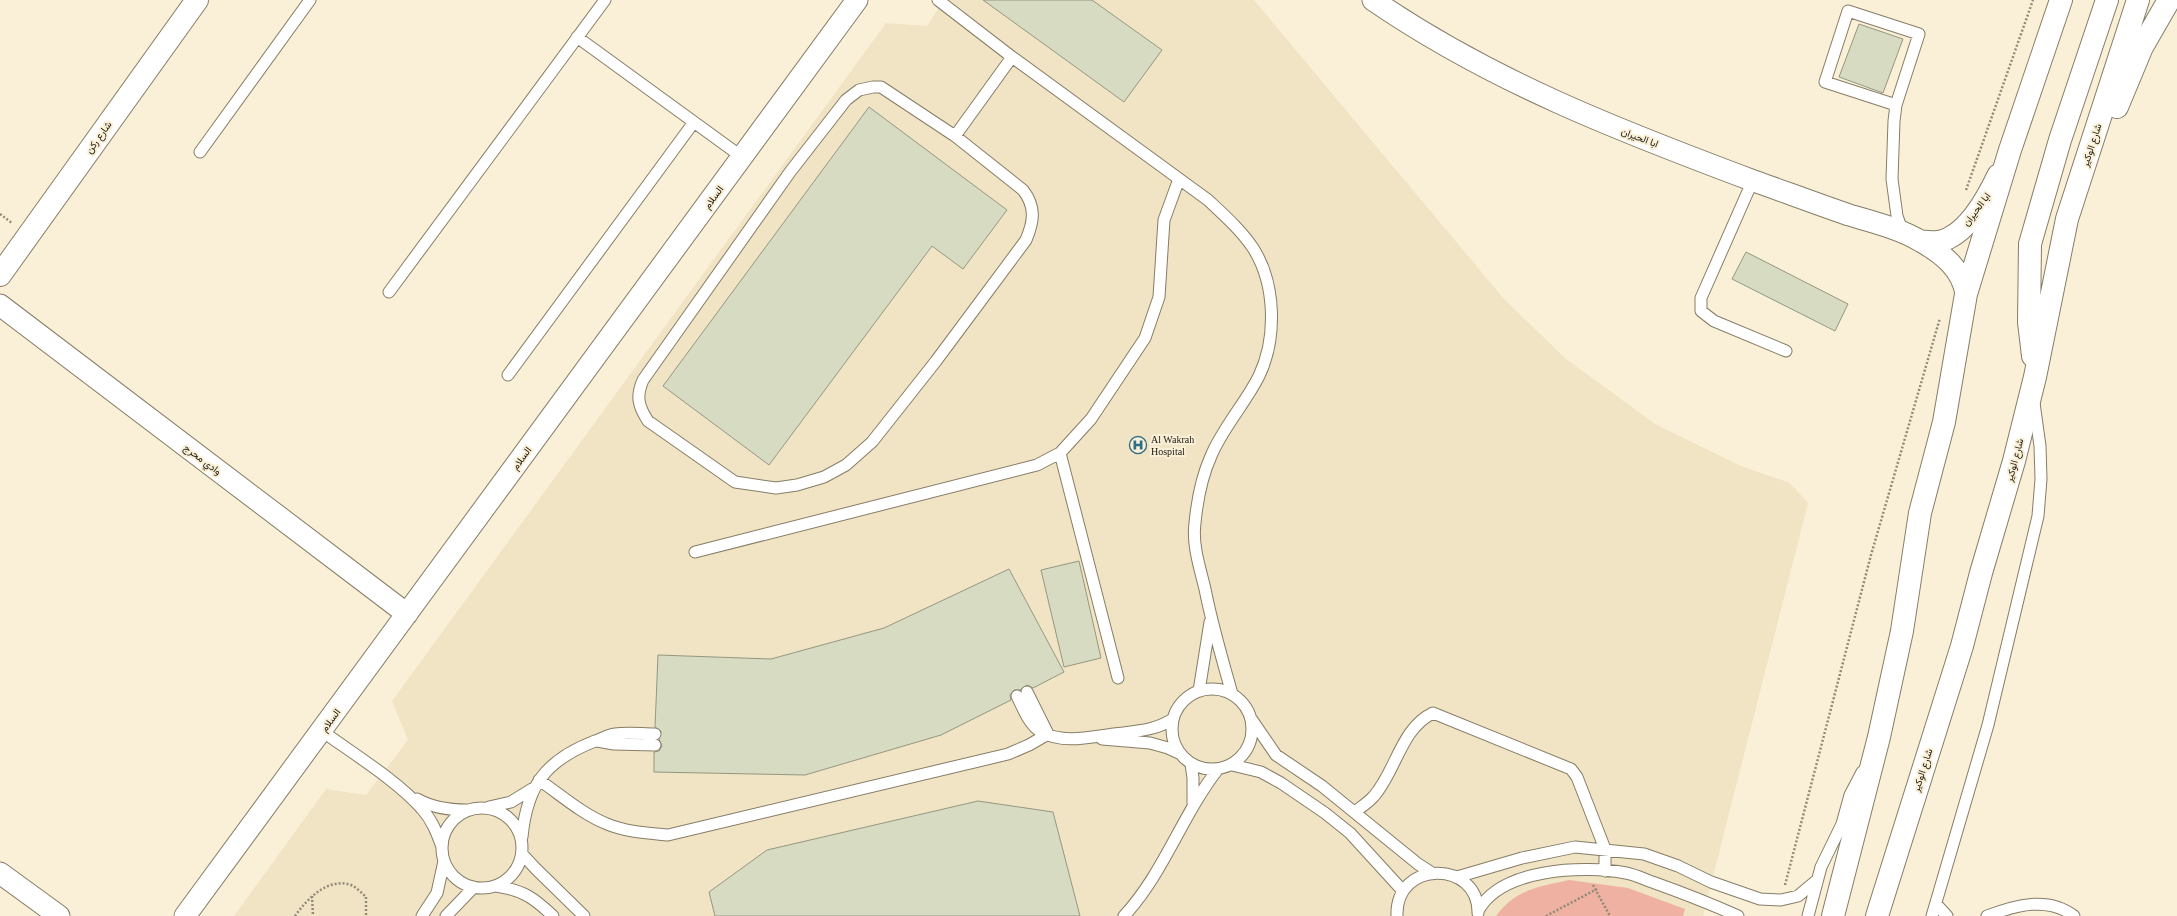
<svg xmlns="http://www.w3.org/2000/svg" width="2177" height="916" font-family="'Times New Roman',Vazirmatn,serif">
  <rect width="100%" height="100%" fill="#faf0d7"/>
  <path fill="#f1e4c4" d="M944,0H1254L1504,299L1565,358L1655,424L1741,466L1790,483L1808,503L1703,916H234L326,789L366,795L408,740L392,701L886,23L927,26Z"/>
  <path fill="#efb1a1" d="M1569,880L1628,888L1685,909L1683,916H1496C1516,889 1538,887 1569,880Z"/>
  <path fill="#d7dbc2" stroke="#949780" d="M983,0H1092L1162,50L1124,102Z
    M1859,24L1903,39L1883,93L1839,77Z
    M869,107L1007,210L963,269L932,246L769,465L663,386Z
    M1746,252L1848,304L1835,331L1732,279Z
    M1079,561L1101,658L1064,667L1041,570Z
    M1009,569L1064,672L1033,688L1027,685L1020,690H1014L1010,695L1011,700L941,735L805,775L654,772V752L659,751L662,746L659,739L661,731L655,727L658,655L771,659L884,628Z
    M978,801L1053,812L1080,916H715L709,892L767,850Z"/>
  <g fill="none" stroke-linecap="round" stroke-linejoin="round">
    <g stroke="#867d67" stroke-width="13">
      <path id="service" d="M938,0L1012,57L1208,200C1224,215 1241,230 1253,248C1276,284 1277,338 1259,376C1245,404 1223,427 1211,456C1202,476 1197,502 1195,523C1192,545 1200,568 1205,589C1212,625 1222,658 1232,694
        M577,37L742,157
        M873,87H881L955,136L1023,190C1036,207 1034,221 1026,240L936,361L872,442L846,465L824,477L797,485L776,488L735,482L648,421C638,406 636,396 643,380L790,172L846,100L859,90Z
        M1896,105L1825,82L1848,11L1919,34L1896,105L1894,121L1892,179L1897,216L1903,233
        M955,136L1012,57
        M200,152L310,0
        M1753,180L1701,298V311L1714,321L1786,351
        M389,292L605,0
        M508,375L694,122
        M1060,453L1118,678
        M695,552L1037,465L1060,453L1091,419L1145,338L1159,297L1164,220L1179,179
        M1172 729a40 40 0 1 1 80 0a40 40 0 1 1-80 0Z
        M1199,691L1210,622
        M1027,692L1048,734
        M1017,696C1023,708 1029,725 1041,732C1064,744 1090,737 1114,734C1136,731 1154,731 1173,719
        M1252,720L1276,755L1322,786L1418,864L1432,873
        M322,731C352,753 398,781 422,809C432,820 437,833 442,847
        M1102,739L1150,743L1168,748L1181,754
        M597,741L614,744L655,745
        M1191,764L1193,778V803
        M1232,765L1261,772L1281,783L1325,813L1350,833L1403,891
        M539,780C561,795 582,814 607,824C626,832 648,833 668,835L1008,754L1029,745L1048,734
        M417,799C433,808 449,810 467,810
        M489,807L511,802L532,789
        M442 848a40 40 0 1 1 80 0a40 40 0 1 1-80 0Z
        M1355,812C1361,807 1369,802 1374,796C1396,771 1401,728 1433,713L1571,769L1577,777L1605,849V871
        M522,837C527,785 546,760 595,741C602,739 607,735 615,734C628,732 642,734 655,734
        M522,854L536,869L584,916
        M1457,877L1522,858L1575,847L1644,854L1678,866L1711,882L1760,899L1781,900L1798,896L1816,881
        M496,886C523,890 534,898 553,916
        M1936,904L1947,916
        M1478,911C1501,868 1584,865 1626,873C1636,875 1646,880 1655,883C1683,893 1711,904 1738,916
        M422,916L437,893L444,861
        M446,916L474,887
        M1124,916C1164,873 1182,815 1218,769
        M1397,916C1395,859 1479,860 1478,913
        M1808,916L1821,867L1842,824L1850,795L1862,772
        M1932,916L1988,725L2038,516L2041,479L2040,446L2034,403
        M1987,916C2016,905 2048,896 2074,916"/>
    </g>
    <g stroke="#867d67" stroke-width="23">
      <path id="minor" d="M1373,0C1491,81 1620,131 1754,181C1785,192 1817,204 1849,215C1873,222 1901,229 1922,242C1943,254 1962,269 1966,294
        M1921,241C1931,242 1940,243 1949,238C1971,227 1988,196 1998,175
        M0,305L407,614
        M0,873L59,916
        M185,916L857,0"/>
    </g>
    <g stroke="#867d67" stroke-width="24">
      <path id="tertiary" d="M0,275L197,0"/>
    </g>
    <g stroke="#867d67" stroke-width="24">
      <path id="secondary" d="M2117,107L2142,47L2169,0
        M2033,356L2029,322L2030,244L2060,140L2107,0
        M1833,916L1879,737L1902,631L1920,513L1944,422L1966,294L2010,150L2061,0
        M1877,916L1962,646L1981,573L2014,461L2035,377L2067,219L2138,0"/>
    </g>
    <path stroke="#918a79" stroke-width="2.5" stroke-dasharray="2 2" stroke-linecap="butt" d="M1966,190L2033,0
      M0,214L12,223
      M1593,885L1610,916
      M1785,885L1871,555L1940,318
      M312,896L313,916
      M295,916C307,899 328,877 351,885C356,887 362,893 366,897V916
      M1546,916L1597,889"/>
    <use href="#service" stroke="#fff" stroke-width="11"/>
    <use href="#minor" stroke="#fff" stroke-width="21"/>
    <use href="#tertiary" stroke="#fff" stroke-width="22"/>
    <use href="#secondary" stroke="#fff" stroke-width="22"/>
  </g>
  <defs>
    <g id="hospital-ring" transform="scale(0.9)"><circle r="9.5" fill="#faf0d7" stroke="#2f7084" stroke-width="1.5"/><path d="M-5-5h3v3.5h4V-5h3V5h-3V1.5h-4V5h-3Z" fill="#2f7084"/></g>
  </defs>
  <g fill-rule="evenodd">
    <use href="#hospital-ring" x="1138" y="445"/>
  </g>
  <g text-anchor="middle" stroke-width="4" stroke-linejoin="round" paint-order="stroke">
    <g font-size="10" fill="#1b180f" stroke="#faf0d7">
      <text transform="translate(98 137) rotate(-54)" y="4">شارع ركن</text>
      <text transform="translate(1640 137) rotate(21)" y="4">ابا الحيران</text>
      <text transform="translate(2091 145) rotate(-72)" y="4">شارع الوكير</text>
      <text transform="translate(713 197) rotate(-54)" y="4">السلام</text>
      <text transform="translate(1976 209) rotate(-53)" y="4">ابا الحيران</text>
      <text transform="translate(521 458) rotate(-54)" y="4">السلام</text>
      <text transform="translate(203 459) rotate(37)" y="4">وادي محرج</text>
      <text transform="translate(2014 460) rotate(-75)" y="4">شارع الوكير</text>
      <text transform="translate(330 720) rotate(-54)" y="4">السلام</text>
      <text transform="translate(1922 770) rotate(-72)" y="4">شارع الوكير</text>
    </g>
    <g font-size="10" fill="#1b180f" stroke="#faf0d7" text-anchor="start">
      <text x="1151" y="443">Al Wakrah<tspan x="1151" dy="12">Hospital</tspan></text>
    </g>
  </g>
</svg>
